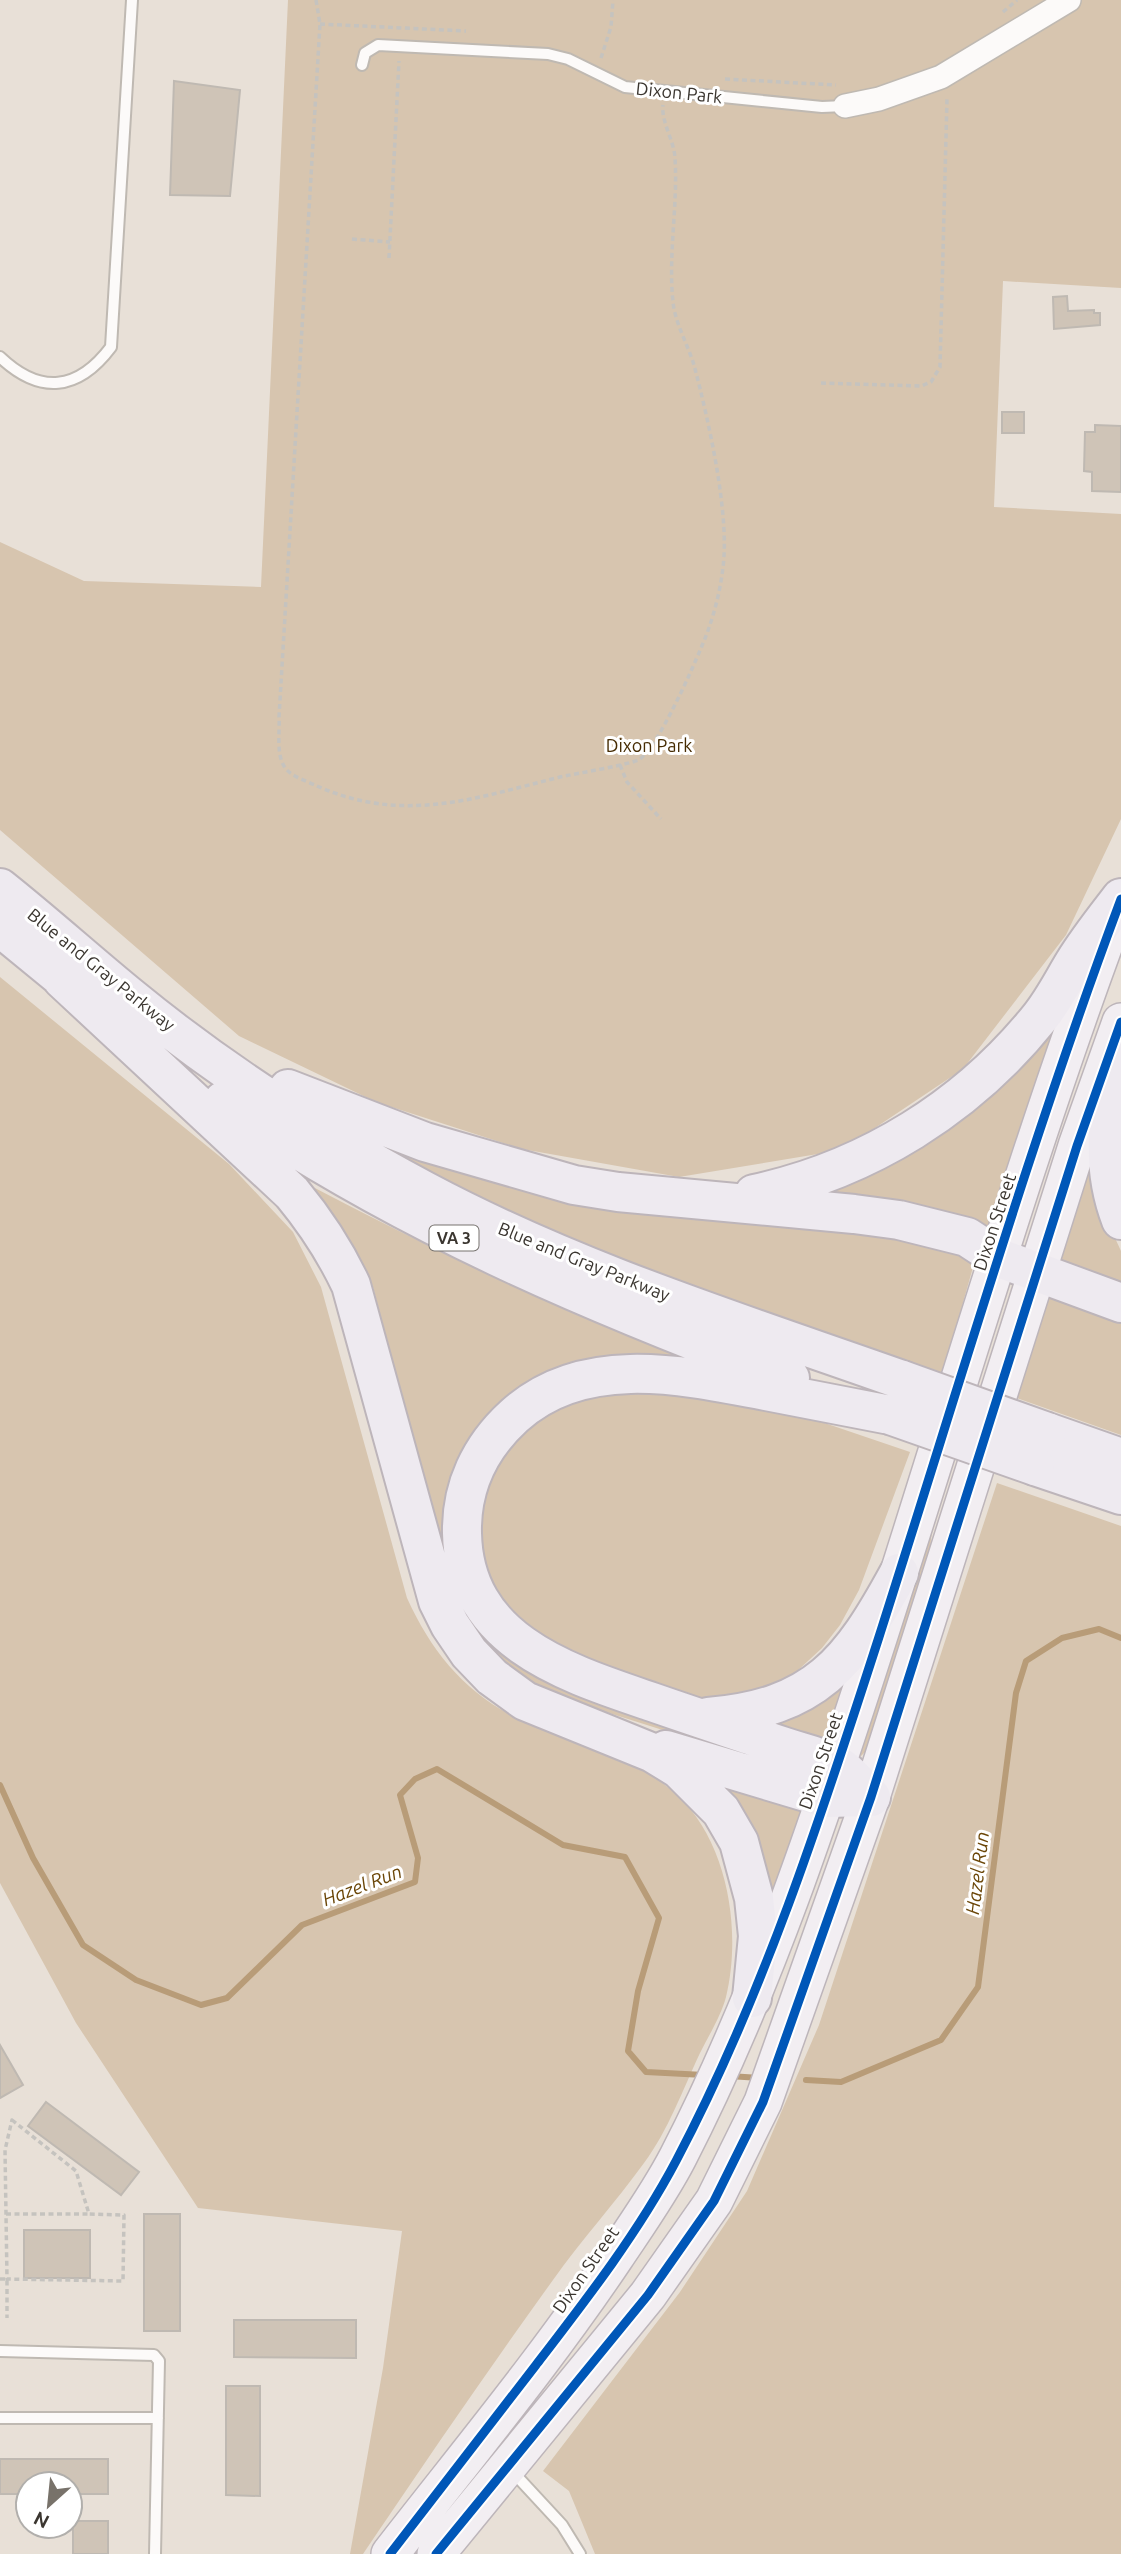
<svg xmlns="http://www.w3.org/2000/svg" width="1121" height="2554" font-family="Ubuntu,sans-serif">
  <rect width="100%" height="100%" fill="#e8e0d7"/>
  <path fill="#d7c5af" d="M288,0H1121V288L1003,281L994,507L1121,514V819L1066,935L963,1069L842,1150L679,1177L522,1149L376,1102L239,1036L0,830V542L84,581L261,587Z
    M0,977L229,1164L293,1232L321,1287L407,1598C433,1655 469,1698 528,1723C580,1746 633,1755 677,1795C728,1842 742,1931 726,1997C721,2016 709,2035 700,2053C683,2089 668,2131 644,2163C615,2203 582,2239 553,2280C488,2370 425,2462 363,2554H350L383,2368L402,2231L198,2208L76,2023L0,1883Z
    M1071,994L992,1229L782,1199L826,1188Z
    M383,1138L910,1235L975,1260L943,1374L622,1262L457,1189L378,1147Z
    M1093,1144L1115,1238L1121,1251V1290L1057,1266Z
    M311,1186C431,1249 552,1307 678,1354L676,1366L625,1363L469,1458L479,1617L807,1776L562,1698L542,1691L493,1656L455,1601L373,1287C358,1249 337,1218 311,1186Z
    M1048,1288L1121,1318V1435L1014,1397Z
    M584,1391H681L804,1416L910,1452L859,1590L840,1625L822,1648L795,1673L758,1691L719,1700L678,1694L582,1665L505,1610L480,1558L484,1463L500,1439Z
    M997,1483L1121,1526V2554H595L569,2491L543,2471L680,2292L747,2191L819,2025Z
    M926,1528L932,1530L927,1578L868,1749L861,1756L857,1753Z
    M856,1661L830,1745L766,1723Z
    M703,1770L806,1803L767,1937Z"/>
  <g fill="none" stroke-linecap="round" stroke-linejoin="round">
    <path stroke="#b89c78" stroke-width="6" d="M0,1785L33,1858L83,1945L136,1980L201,2005L227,1998L302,1925L415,1882L418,1858L400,1795L415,1779L437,1769L563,1845L625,1857L659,1918L638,1991L628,2051L646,2072L704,2075
      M729,2076L760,2078
      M806,2080L841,2082L941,2040L978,1987L1016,1693L1026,1661L1062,1638L1099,1629L1121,1638"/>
  </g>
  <path fill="#cfc4b7" stroke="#bfb9b2" stroke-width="2" d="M174,81L240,90L230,196L170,195Z
    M1067,296L1068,311L1094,310V313H1100V325L1054,329L1053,297Z
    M1002,412H1024V433H1002Z
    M1095,425L1121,426V492L1092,491V472L1084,471L1085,432H1095Z
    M0,2045L23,2085L0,2098Z
    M46,2102L139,2172L121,2195L28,2126Z
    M144,2214H180V2331H144Z
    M24,2230H90V2278H24Z
    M234,2320H356V2358L234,2357Z
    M226,2386H260V2496L226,2495Z
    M0,2459H108V2494H70V2484H28V2494H0Z
    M73,2521H108V2554H73Z"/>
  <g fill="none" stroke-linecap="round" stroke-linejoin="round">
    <g stroke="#bfb9b2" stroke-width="14">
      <path id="service" d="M362,65L365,53L378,45L548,54L568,59L625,87L822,107L845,106
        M0,357C40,395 78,391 111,347L132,0
        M0,2351L154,2355L159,2361L155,2554
        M0,2418H158
        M512,2471L562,2525L580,2554"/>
    </g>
    <g stroke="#bfb9b2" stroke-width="26">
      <path id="minor" d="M845,106L879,99L941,77L1069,0"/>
    </g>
    <g stroke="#bdb5ba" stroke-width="40">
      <path id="primary" d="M390,2554C466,2456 546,2360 615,2257C637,2224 660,2192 678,2157C764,1990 823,1810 880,1632C957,1393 1027,1150 1115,915
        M436,2554L648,2295L714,2201L763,2102L871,1797L1077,1146L1121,1022"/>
    </g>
    <g stroke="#bdb5ba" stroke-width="42">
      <path id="trunk" d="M0,888C44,923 86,961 130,997C220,1071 322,1136 425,1191C577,1272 741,1323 902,1380
        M0,927L83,995
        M62,979L292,1193C316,1222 335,1251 351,1285L438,1601L450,1625L469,1653L492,1677L525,1701L653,1753L679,1769L721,1811L739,1842L754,1898L758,1936L752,1998
        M1121,1057C1107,1112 1100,1166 1121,1220
        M288,1089L425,1142L574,1185L618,1192L854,1214L899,1220L967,1237L999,1258L1121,1303
        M223,1101C402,1223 588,1302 790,1378
        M754,1194C867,1170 968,1107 1040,1017C1053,1001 1063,981 1074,963C1088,940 1105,919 1121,898
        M1047,1432L1121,1458
        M1035,1466L1121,1495
        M708,1717C816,1708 850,1663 899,1573
        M666,1750L826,1798L871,1797
        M871,1797C861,1787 849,1772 837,1765C821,1756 799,1752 782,1746C738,1731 695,1717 652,1702C567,1673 464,1642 462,1533C461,1487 480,1447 514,1416C583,1353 683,1375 766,1391C807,1399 849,1407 890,1415"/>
    </g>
    <path stroke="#c5c3bf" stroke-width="3.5" stroke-dasharray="5 3.5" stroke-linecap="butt" d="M316,0L320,24L279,717C280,732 276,753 284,766C289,776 307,781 317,786C403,824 473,799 560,777C573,774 634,764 640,759C658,746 692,670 701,648C712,623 720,594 723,567C730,514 708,418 694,365C688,345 675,323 673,302C668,254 678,206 675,158C674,140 661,122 663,105
      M1003,12L1017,0
      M320,24L466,31
      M601,58L611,27L613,0
      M725,79L836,85
      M352,239L390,242
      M389,258L399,61
      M821,383L921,386L931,382L940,367L947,99
      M620,765L627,782L661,819
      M12,2120L76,2171L89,2214L124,2215L123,2281L7,2279L5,2150Z
      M6,2214H89
      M0,2279H7V2318"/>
    <use href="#service" stroke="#fcfaf9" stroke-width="10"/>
    <use href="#minor" stroke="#fcfaf9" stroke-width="23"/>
    <use href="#primary" stroke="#f2eef2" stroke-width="37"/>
    <use href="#trunk" stroke="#eeeaf0" stroke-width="38"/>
    <g stroke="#bdb5ba" stroke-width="42" stroke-linecap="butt">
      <path id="trunk-bridge" d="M902,1380L1047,1432
        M890,1415L1035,1466"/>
    </g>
    <use href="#trunk-bridge" stroke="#eeeaf0" stroke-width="38"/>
    <g stroke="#fff" stroke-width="13">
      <path id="cycleway" d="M390,2554C439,2491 487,2428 536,2365C586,2300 638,2233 676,2161C763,1996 821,1817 878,1640C957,1393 1030,1142 1121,899
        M436,2554L648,2295L714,2201L763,2102L871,1797L1077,1146L1121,1022"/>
    </g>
    <use href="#cycleway" stroke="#0057b8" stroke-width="9"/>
  </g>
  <g text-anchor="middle" stroke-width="6" stroke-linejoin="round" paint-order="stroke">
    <rect fill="#fff" stroke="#76726e" stroke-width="2" x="429.5" y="1225.5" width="49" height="25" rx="5"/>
    <g font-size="16" font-weight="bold" fill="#3b3630">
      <text x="454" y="1244">VA 3</text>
    </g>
    <g font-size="18" fill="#3b3630" stroke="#fff">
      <text transform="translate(679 93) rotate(6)" y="6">Dixon Park</text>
      <text transform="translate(101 970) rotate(39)" y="6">Blue and Gray Parkway</text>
      <text transform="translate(995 1222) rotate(-72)" y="6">Dixon Street</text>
      <text transform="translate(584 1262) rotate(22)" y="6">Blue and Gray Parkway</text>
      <text transform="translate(821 1761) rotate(-71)" y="6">Dixon Street</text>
      <text transform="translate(586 2270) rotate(-55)" y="6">Dixon Street</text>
    </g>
    <g font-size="18" fill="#462c03" stroke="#fff">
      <text x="649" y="752">Dixon Park</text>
    </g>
    <g font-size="19" font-style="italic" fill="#6b4608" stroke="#fff">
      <text transform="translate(977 1873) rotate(-83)" y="7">Hazel Run</text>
      <text transform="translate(362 1885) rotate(-21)" y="7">Hazel Run</text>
    </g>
  </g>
  <g transform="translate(49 2505) rotate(207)"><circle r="33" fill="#ffffff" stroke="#b1afac" stroke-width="2"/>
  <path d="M0-5L12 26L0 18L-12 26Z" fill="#78726a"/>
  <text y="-10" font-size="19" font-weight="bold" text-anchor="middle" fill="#3b3630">N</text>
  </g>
</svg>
